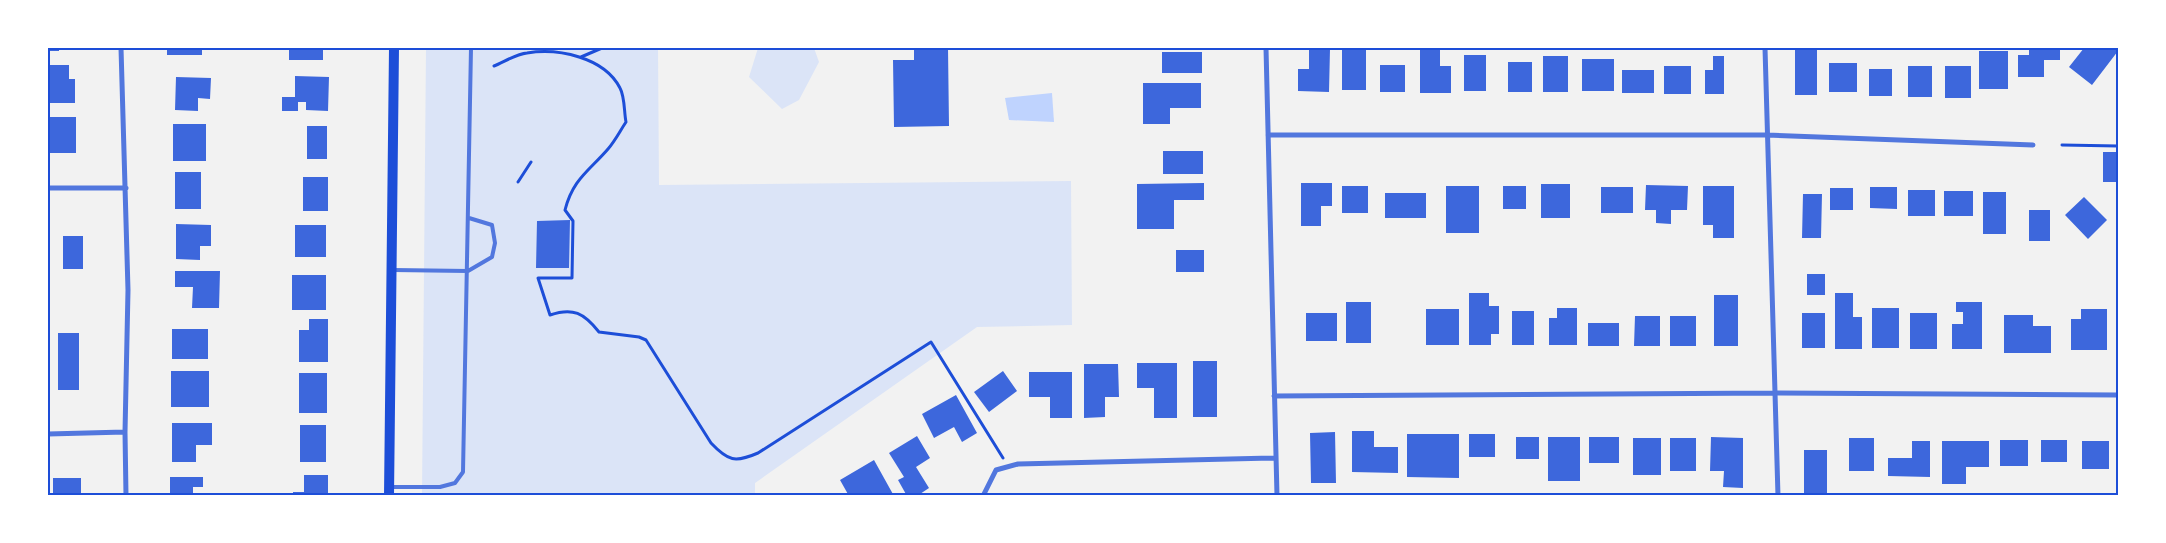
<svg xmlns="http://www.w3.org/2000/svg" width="2166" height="543" font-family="Literata,serif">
  <rect width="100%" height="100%" fill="#f2f2f2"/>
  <path fill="#dbe4f7" d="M426,48H658L659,185L1071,181L1072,325L977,327L755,483V495L422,496Z
    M758,48H814L819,62L799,100L782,109L749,77Z"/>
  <path fill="#bfd3fe" d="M1052,93L1054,122L1009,120L1005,98Z"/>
  <path fill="#3d67dc" d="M48,48H59V51H48Z
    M167,48H202V55H167Z
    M289,48H323V60H289Z
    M914,48H948L949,126L894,127L893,60H914Z
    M1342,48H1366V90H1342Z
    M1420,48H1440V66H1451V93H1420Z
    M1795,48H1817V95H1795Z
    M2029,48H2060V60H2044V77H2018V55H2029Z
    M2084,48H2113L2118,51L2092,85L2069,67Z
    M1309,49H1330L1329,92L1298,91V69H1309Z
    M1979,51H2008V89H1979Z
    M1162,52H1202V73H1162Z
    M1464,55H1486V91H1464Z
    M1543,56H1568V92H1543Z
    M1713,56H1724V94H1705V70H1713Z
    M1582,59H1614V91H1582Z
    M1508,62H1532V92H1508Z
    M1829,63H1857V92H1829Z
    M48,65H69V79H75V103H48Z
    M1380,65H1405V92H1380Z
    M1664,66H1691V94H1664Z
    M1908,66H1932V97H1908Z
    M1945,66H1971V98H1945Z
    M1869,69H1892V96H1869Z
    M1622,70H1654V93H1622Z
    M295,76L329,77L328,111L306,110V102H298V111H282V97H295Z
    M176,77L211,78L210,99L198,98V111L175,110Z
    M1143,83H1201V108H1170V124H1143Z
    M48,117H76V153H48Z
    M173,124H206V161H173Z
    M307,126H327V159H307Z
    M1163,151H1203V174H1163Z
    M2103,152H2118V182H2103Z
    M175,172H201V209H175Z
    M303,177H328V211H303Z
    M1204,183V200H1174V229H1137V184Z
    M1301,183H1332V206H1321V226H1301Z
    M1541,184H1570V218H1541Z
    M1646,185L1688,186L1687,210H1671V224L1656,223V210H1645Z
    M1342,186H1368V213H1342Z
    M1446,186H1479V233H1446Z
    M1503,186H1526V209H1503Z
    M1703,186H1734V238H1713V225H1703Z
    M1601,187H1633V213H1601Z
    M1870,187H1897V209L1870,208Z
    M1830,188H1853V210H1830Z
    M1908,190H1935V216H1908Z
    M1944,191H1973V216H1944Z
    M1983,192H2006V234H1983Z
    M1385,193H1426V218H1385Z
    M1803,194H1822L1821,238H1802Z
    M2084,197L2107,220L2088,239L2065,215Z
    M2029,210H2050V241H2029Z
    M570,220L569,268H536L537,221Z
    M176,224L211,225V246H200V260L176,259Z
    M295,225H326V257H295Z
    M63,236H83V269H63Z
    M48,238H50V261H48Z
    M1176,250H1204V272H1176Z
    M175,271H220L219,308H192L193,287H175Z
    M1807,274H1825V295H1807Z
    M292,275H326V310H292Z
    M1469,293H1489V306H1499V334H1491V345H1469Z
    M1835,293H1853V317H1862V349H1835Z
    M1714,295H1738V346H1714Z
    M1346,302H1371V343H1346Z
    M1956,302H1982V349H1952V324H1963V312H1956Z
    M1557,308H1577V345H1549V318H1557Z
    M1872,308H1899V348H1872Z
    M1426,309H1459V345H1426Z
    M2081,309H2107V350H2071V319H2081Z
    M1512,311H1534V345H1512Z
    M1306,313H1337V341H1306Z
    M1802,313H1825V348H1802Z
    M1910,313H1937V349H1910Z
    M2004,315H2033V326H2051V353H2004Z
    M1635,316H1660V346H1634Z
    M1670,316H1696V346H1670Z
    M309,319H328V362H299V330H309Z
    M1588,323H1619V346H1588Z
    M172,329H208V359H172Z
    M58,333H79V390H58Z
    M1193,361H1217V417H1193Z
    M1137,363H1177V418H1154V388H1137Z
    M1084,364H1118L1119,397H1105V417L1084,418Z
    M171,371H209V407H171Z
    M1003,371L1017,391L989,412L974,392Z
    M1029,372H1072V418H1050V397H1029Z
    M299,373H327V413H299Z
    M956,395L977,433L962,442L954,427L934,438L922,414Z
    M172,423H212V445H196V462H172Z
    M300,425H326V462H300Z
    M1352,431H1374V447H1398V473L1352,472Z
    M1335,432L1336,483H1311L1310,433Z
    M1407,434H1459V478L1407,477Z
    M1469,434H1495V457H1469Z
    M917,436L930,458L916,467L929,488L917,496H907L898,480L904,477L889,453Z
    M1516,437H1539V459H1516Z
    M1548,437H1580V481H1548Z
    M1589,437H1619V463H1589Z
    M1711,437L1743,438V488L1723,487L1724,471H1710Z
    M1633,438H1661V475H1633Z
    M1670,438H1696V471H1670Z
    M1849,438H1874V471H1849Z
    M2000,440H2028V466H2000Z
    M2041,440H2067V462H2041Z
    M1912,441H1930V477L1888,476V458H1912Z
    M1942,441H1989V467H1966V484H1942Z
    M2082,441H2109V469H2082Z
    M1804,450H1827V496H1804Z
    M874,460L894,496H849L840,480Z
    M304,475H328V496H293V492H304Z
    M170,477H203V487H193V496H170Z
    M53,478H81V496H53Z"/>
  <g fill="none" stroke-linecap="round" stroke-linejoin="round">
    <path stroke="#1d4ed8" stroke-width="3" d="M581,57L602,48
      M494,66C504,62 516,54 527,53C558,48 604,57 620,88C625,97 624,113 626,122C620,131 615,141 608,149C589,171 573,179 565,210L573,221L572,278H538L550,315C573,307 584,313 599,332L639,337L646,340L711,443C728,461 735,463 758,453L931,342L1003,458
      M2062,145L2118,146
      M518,182L531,162"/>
    <path stroke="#5277de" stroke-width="4" d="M393,270L468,271L492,257L495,243L492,225L469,218
      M391,487H440L455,483L463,472L471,48"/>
    <path stroke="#5277de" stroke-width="5" d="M121,48L128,290L125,432L126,496
      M1266,48L1277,496
      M1765,48L1778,496
      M1268,135H1767L2033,145
      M48,188H126
      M1274,396L1775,393L2118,395
      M48,434L125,432
      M983,496L996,470L1018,464L1276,458"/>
    <path stroke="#1d4ed8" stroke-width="10" d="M389,496L394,48"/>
  </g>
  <rect width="2166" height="543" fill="none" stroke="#ffffff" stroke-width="98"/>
  <rect x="49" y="49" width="2068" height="445" fill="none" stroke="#1d4ed8" stroke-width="2"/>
</svg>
